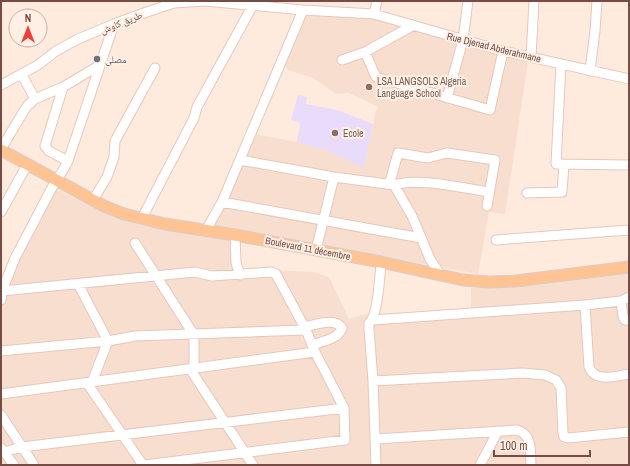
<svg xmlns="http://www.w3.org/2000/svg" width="630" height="466" font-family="'Archivo Narrow','Noto Naskh Arabic',sans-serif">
  <rect width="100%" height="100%" fill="#feebde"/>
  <path fill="#f8decf" d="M307,13L375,17L528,62L505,214L489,212L478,274L213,225L254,134L297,142L328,151L364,167L377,106L349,93L336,94L313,78L288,70L283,63L298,28Z
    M54,188L99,210L137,224L157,228L160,226L231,240L234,274L272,270L313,272L329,277L349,319L366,314L377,317L471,309V288L540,285L629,272V465H1V316L3,292Z"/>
  <path fill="#e9dbfa" d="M298,95L307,97L306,104L337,110L373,124L364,168L328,151L297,142L300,123L291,120Z"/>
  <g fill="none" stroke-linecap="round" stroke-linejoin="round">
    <g stroke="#e5c7bc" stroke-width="11">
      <path id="minor" d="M374,14L377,1
        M365,52L376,77L490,110L503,51
        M531,57L534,1
        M342,60L365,52L412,26
        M561,64L556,164L629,165
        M590,71L595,31L597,1
        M22,75L35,99
        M1,85L38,65L56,51L78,39L114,24L141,14L174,3L205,1L303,10L374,14L503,51L629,79
        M447,98L463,40L468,1
        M1,149L27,106L35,99L63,87
        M240,160L334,177L394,185C418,177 463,188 489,192
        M68,161L49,151L45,146L63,87L100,65
        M527,193L562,192L564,164
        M93,200L107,177L114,157L115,141L155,68
        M222,202L421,238
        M1,212L27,165
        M142,218L194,118L197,107L253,5
        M206,230L222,202L303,10
        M235,235L236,263L240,275
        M496,240L629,230
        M135,243L194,335V368
        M316,250L334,177
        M440,274L430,259L412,216L394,185L390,182L398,153L428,158L447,153L495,160L487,206
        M78,284L108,341L92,382
        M2,291L195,272L212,276L271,272L276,274L306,330L315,352L344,408L345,440L145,465
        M1,300L2,291L15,258L56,180L62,172L68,161L114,24
        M621,301L623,316L625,320H629
        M585,305L589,367C595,383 616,376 629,374
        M373,320L585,305L621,301L629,297
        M304,327C315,325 335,317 342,328C339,339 321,342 312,345
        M1,351L108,341L135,336L306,330
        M190,369L253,465
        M373,381L522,373L545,375L556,380L561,388L563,433L564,437L568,438L629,432
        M87,383L143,465
        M1,394L315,352
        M1,415L34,465
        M376,439L517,430C533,435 530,451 531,465
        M1,448L14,465
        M4,452L22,447L344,408
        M376,465L373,381L369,329V323C378,316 380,274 381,262
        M480,465L498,431"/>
    </g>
    <g stroke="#d9cdcb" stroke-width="13">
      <path id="major" d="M1,150L104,206L124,214L165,224L235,235L381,262L463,280L489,282L516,281L629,267"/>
    </g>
    <use href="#minor" stroke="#fff" stroke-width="9"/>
    <use href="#major" stroke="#ffc394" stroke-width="11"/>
  </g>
  <circle fill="#6b7280" stroke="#fff0e6" stroke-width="1.5" cx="97" cy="59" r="4"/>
  <g fill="#8d6e63" stroke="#fff0e6" stroke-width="1.5">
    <circle cx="369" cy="87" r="4"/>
    <circle cx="335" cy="133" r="4"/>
  </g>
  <g text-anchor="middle" stroke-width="4" stroke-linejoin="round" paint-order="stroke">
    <g font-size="10" fill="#764c44" stroke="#fff0e6">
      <text transform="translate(121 22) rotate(-22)" y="4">طريق كاوش</text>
      <text transform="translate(494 47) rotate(14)" y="4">Rue Djenad Abderahmane</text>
      <text transform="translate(308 248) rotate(11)" y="4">Boulevard 11 décembre</text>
    </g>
    <g font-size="10" fill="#5b616d" stroke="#fff0e6" text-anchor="start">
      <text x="105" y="63">مصلى</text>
    </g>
    <g font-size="10" fill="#785e54" stroke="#fff0e6" text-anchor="start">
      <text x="377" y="85">LSA LANGSOLS Algeria<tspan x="377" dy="12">Language School</tspan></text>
      <text x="343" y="137">Ecole</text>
    </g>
  </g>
  <rect width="630" height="466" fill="none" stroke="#764c44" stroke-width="4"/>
  <g transform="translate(28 28)"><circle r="19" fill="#fff0e6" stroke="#c8aea5"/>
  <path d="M0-3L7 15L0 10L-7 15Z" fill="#f43d37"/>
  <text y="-6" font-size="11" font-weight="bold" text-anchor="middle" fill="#764c44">N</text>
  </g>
  <path d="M494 450v6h96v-6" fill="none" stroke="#764c44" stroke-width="2"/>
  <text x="500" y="450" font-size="12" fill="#764c44" stroke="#fff0e6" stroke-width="3" paint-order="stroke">100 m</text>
</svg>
